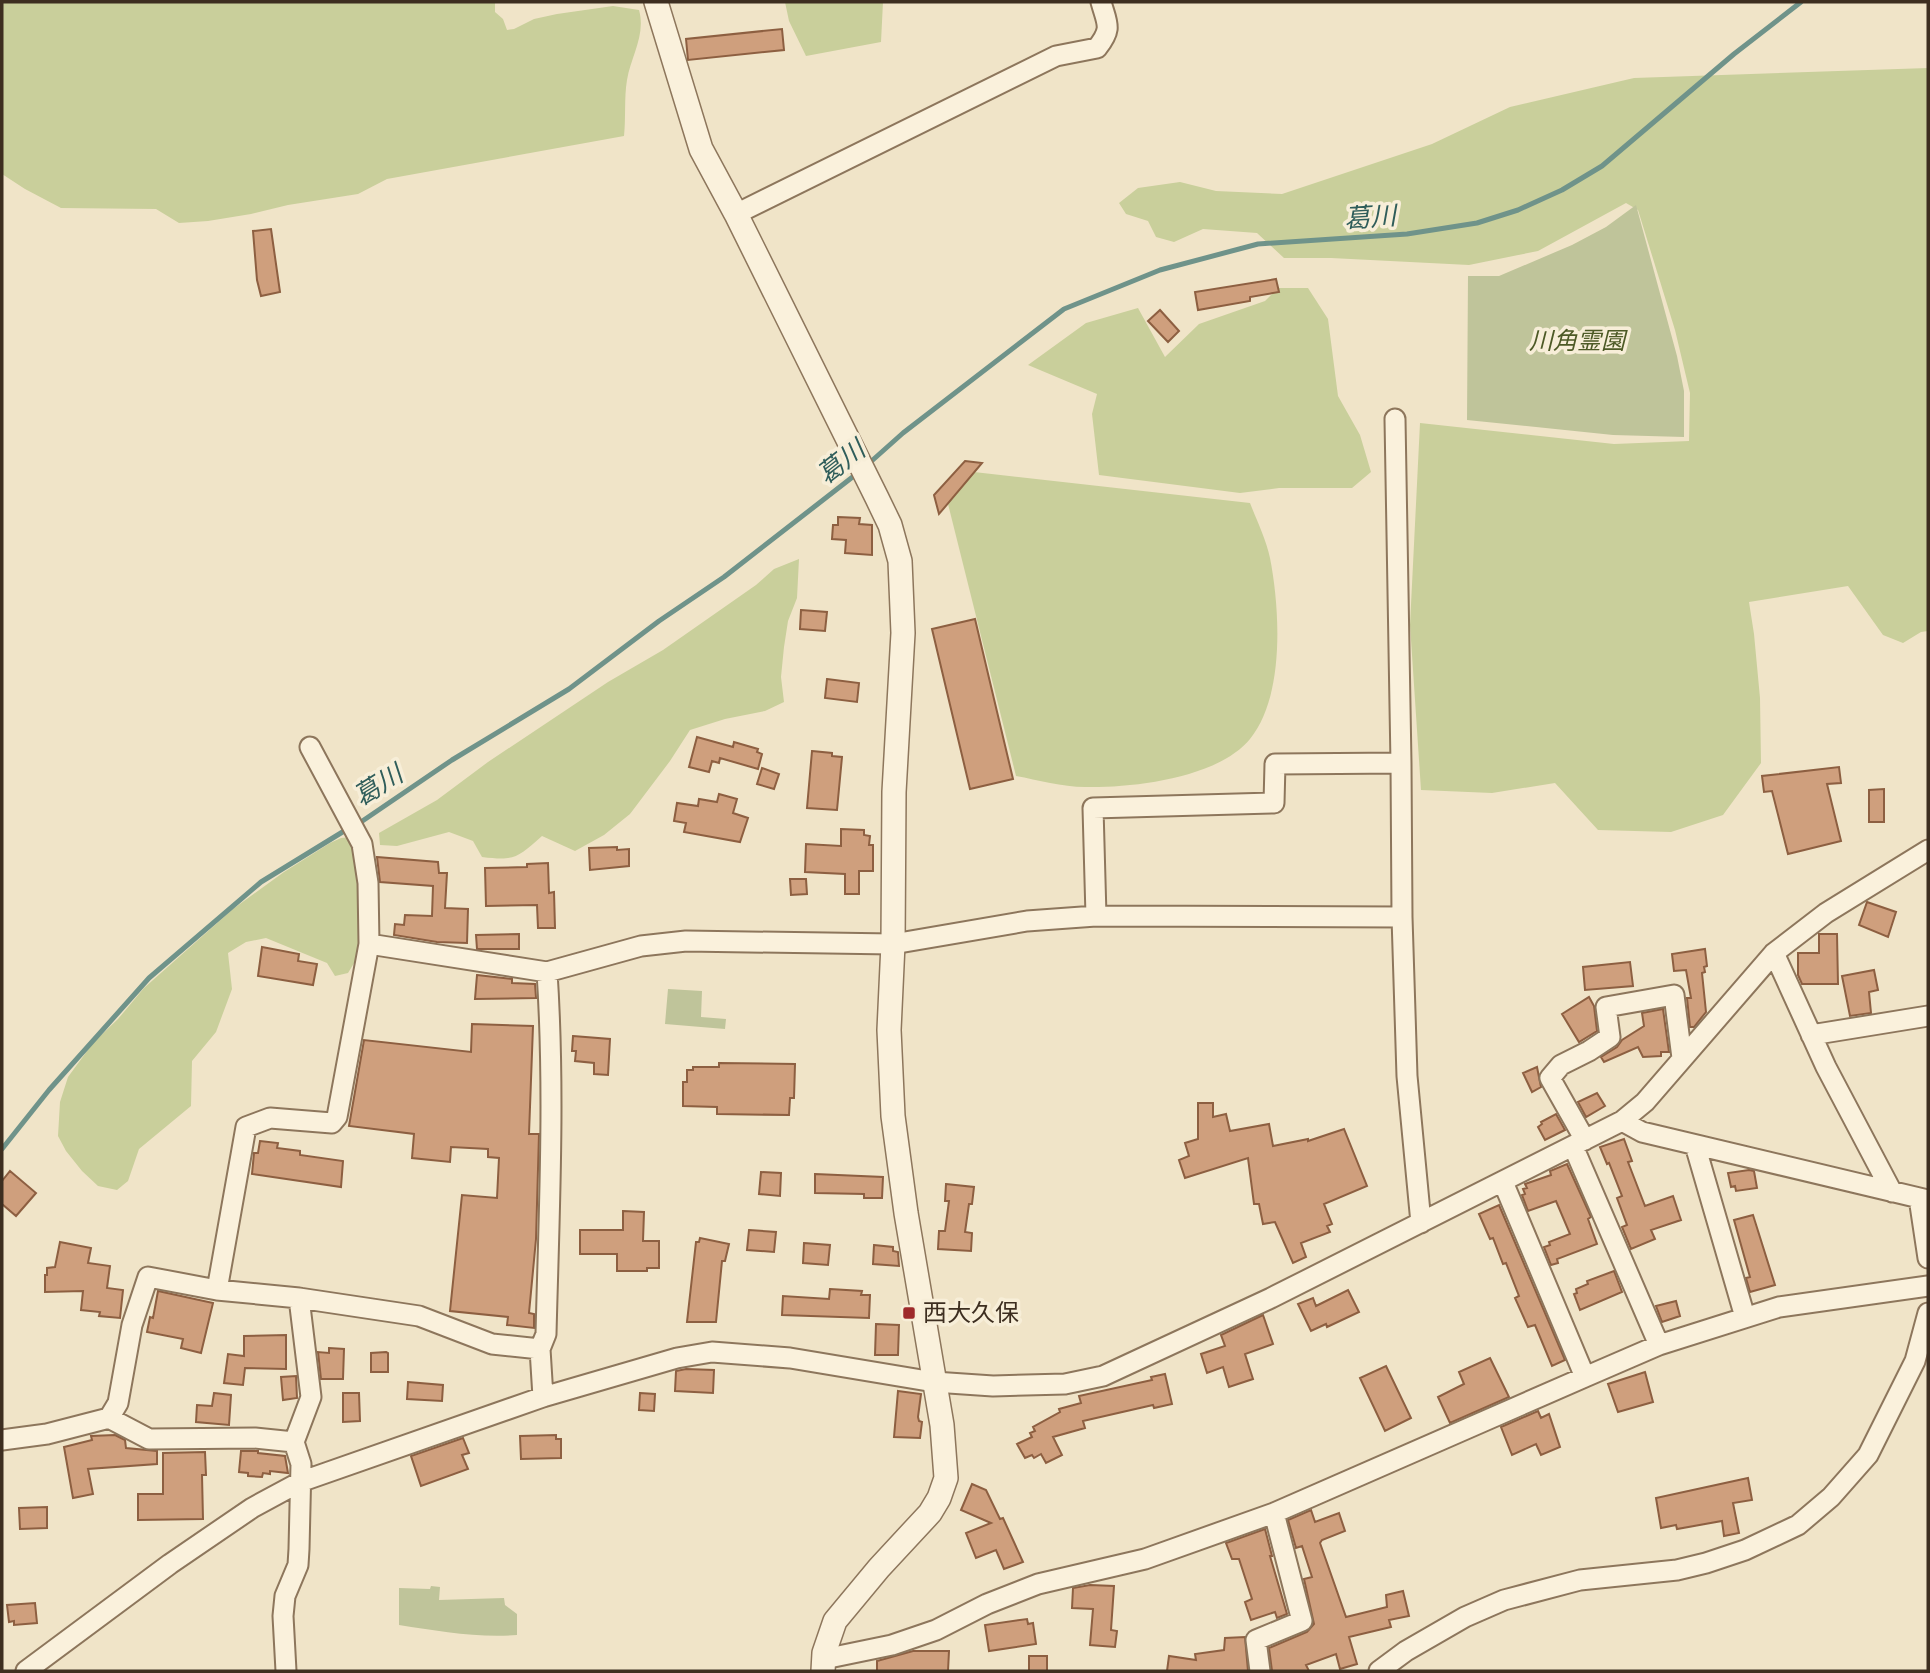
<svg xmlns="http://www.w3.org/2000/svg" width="1930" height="1673" font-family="'Noto Serif','Noto Sans JP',serif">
  <rect width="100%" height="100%" fill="#f0e4c8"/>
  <path fill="#c9cf9b" d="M2,2H495V12L503,19L507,30L514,29L534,19L557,14L613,6L639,10C646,35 631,56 627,80C624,98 626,118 624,136L387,179L358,194L288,205L251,214L208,221L179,223L156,209L61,208L25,189L2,174Z
    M785,2H883L881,42L806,56L789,21Z
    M1928,68V631L1921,632L1903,643L1883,635L1848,586L1749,602L1754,634L1760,698L1761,763L1723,815L1671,832L1598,830L1555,783L1492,793L1421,790L1410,625L1420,423L1614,444L1689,441L1690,393L1675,330L1638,210L1626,203L1538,251L1469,265L1331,258H1284L1257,233L1203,229L1174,242L1156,237L1148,221L1126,214L1119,203L1138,188L1180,182L1216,191L1282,194L1432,144L1510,107L1634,78Z
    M1278,288H1308L1328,319L1338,396L1360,435L1371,472L1352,488H1279L1240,493L1099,475L1092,414L1097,394L1028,365L1086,323L1138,308L1165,357L1199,324L1265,301Z
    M974,472L1250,503C1257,521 1266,539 1270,558C1280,609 1285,696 1250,739C1218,778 1133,788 1085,787C1062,787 1038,780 1016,776L948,504Z
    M799,559L797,598L788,621L784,647L781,677L784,702L765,711L725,719L690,730L670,761L630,814L604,835L575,851L542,836C517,858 515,861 482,857L473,841L449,832L397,846L380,845L379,833L437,800L488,762L608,682L663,650L756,585L774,569Z
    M352,837L361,881L358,937L362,950L348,973L335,976L327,963L266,938L246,942L228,953L232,989L216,1032L192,1061L191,1106L139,1149L128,1181L117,1190L98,1186L82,1171L66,1151L58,1136L60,1102L68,1077L93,1043L118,1019L144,988L233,909L284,872L330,843L341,838Z"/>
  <path fill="#bfc49a" d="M1636,205L1677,356L1684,391V437L1613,435L1467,420L1468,276H1499L1572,245L1606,227Z
    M668,989L702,991L701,1017L726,1019L725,1029L665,1024Z
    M431,1586L440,1587L439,1600L504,1598L505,1605L517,1614V1635C477,1638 438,1631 399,1625V1588L430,1589Z"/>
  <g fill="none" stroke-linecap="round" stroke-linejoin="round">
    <path stroke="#6f938a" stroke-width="5" d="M866,466L903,433L1064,309L1160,270L1258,244L1407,234L1477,223L1518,210L1562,190L1602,166L1734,54L1801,2
      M358,824L452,760L569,689L659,621L724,577L859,472
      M2,1149L49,1090L149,978L261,882L349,828"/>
  </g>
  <path fill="#cf9f7d" stroke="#8d5f41" stroke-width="2" d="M782,29L784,50L688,60L686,39Z
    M271,229L280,292L261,296L257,280L253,231Z
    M1276,279L1279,292L1250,297V301L1198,310L1195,292Z
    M1160,310L1179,331L1168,342L1148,321Z
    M965,461L982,463L939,514L934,495Z
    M838,517L860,518L859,524L872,525V555L845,553L846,540L832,539L833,525H838Z
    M801,610L827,612L825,631L800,629Z
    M975,619L1013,779L970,789L932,629Z
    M827,679L859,683L857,702L825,698Z
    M697,737L733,747L734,742L758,749L757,752L762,754L758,769L720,758L719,763L712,761L709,772L689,767Z
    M812,751L832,753V756L842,757L837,810L807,808Z
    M1839,767L1841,783L1827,784L1841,841L1788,854L1772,791L1764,792L1762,776Z
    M762,768L779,774L774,789L757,784Z
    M1884,789V822H1869V790Z
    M719,794L737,799L733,813L748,818L740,842L684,832L686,823L674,821L677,803L698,806L699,799L717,802Z
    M841,829L864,830V835L870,836L869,845H873V871H859V894H845V874L805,872L806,844L841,846Z
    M617,847V850L629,849V866L590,870L589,848Z
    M377,857L438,862L439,873H447L445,908L468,909L467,943L437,942L394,935L395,924L404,925L405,915L432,916L433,886L380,882Z
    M548,863L549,893L554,892L555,928H538L537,905L486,906L485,868L527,867V864Z
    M790,879H806L807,894L791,895Z
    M1867,902L1896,912L1888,937L1859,925Z
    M519,934V949H477L476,935Z
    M1819,934H1837L1838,984H1802L1798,975V953H1819Z
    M262,947L299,954L298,961L317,964L313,985L258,976Z
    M1705,949L1707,966L1704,967L1705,972L1702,973L1706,1012L1694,1027H1690L1687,998H1691L1686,970L1674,971L1672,954Z
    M1630,962L1633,986L1585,990L1583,967Z
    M1874,970L1878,990L1869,992L1871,1013L1850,1016L1842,976Z
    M477,975L512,979V983L535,984L536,998L475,999Z
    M1589,997L1594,1006L1597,1031L1579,1042L1562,1014Z
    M1663,1009L1669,1052H1661V1056L1643,1057L1638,1047L1604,1062L1601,1057L1617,1047L1622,1040L1644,1026L1642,1013Z
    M472,1024L533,1026L529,1134H539L536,1239L529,1313L534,1314V1328L507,1325L508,1317L450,1311L462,1195L497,1198L499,1158L488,1157V1149L451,1147L450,1162L412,1158L414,1134L349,1126L364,1040L471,1052Z
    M573,1036L610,1039L608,1075L594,1074V1063L575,1061L576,1051H572Z
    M719,1063L795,1064L794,1098H790L789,1115L717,1114V1107L683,1106V1082H687V1070H693V1067H719Z
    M1537,1067L1541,1087L1532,1092L1523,1073Z
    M1597,1093L1605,1106L1586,1117L1578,1102Z
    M1198,1103H1213V1117L1226,1114L1230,1131L1269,1124L1273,1146L1308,1139V1141L1344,1129L1367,1186L1324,1204L1332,1224L1327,1226L1330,1232L1301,1243L1306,1257L1293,1263L1275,1222L1263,1224L1259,1204H1254L1248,1158L1185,1178L1179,1160L1189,1156L1185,1143L1198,1139Z
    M1556,1114L1565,1130L1545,1140L1538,1127L1542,1124L1541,1122Z
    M1624,1139L1632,1161L1628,1162L1645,1206L1673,1196L1681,1220L1651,1230L1655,1239L1631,1249L1622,1227L1627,1225L1617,1198L1622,1196L1609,1163L1607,1164L1600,1147Z
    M260,1141L278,1143L277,1148L300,1151V1155L343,1161L341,1187L252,1174L254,1153H258Z
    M1567,1164L1591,1217L1588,1219L1597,1244L1557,1259L1558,1263L1551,1265L1544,1247L1550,1245L1549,1242L1570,1234L1556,1201L1528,1211L1522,1195L1525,1194L1523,1189L1527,1188L1525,1184L1551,1175L1550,1171Z
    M1749,1170L1754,1171L1757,1188L1736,1191L1735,1186L1731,1187L1728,1173Z
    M10,1171L36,1193L16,1216L2,1204V1181Z
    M761,1172L781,1173L780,1196L759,1194Z
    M815,1174L883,1177L882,1198H864V1194L815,1193Z
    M946,1184L974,1187L972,1204H969L965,1232L972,1233L971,1251L938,1249L939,1231H945L949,1201H945Z
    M1499,1205L1565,1360L1552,1366L1535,1325L1528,1327L1515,1298L1519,1296L1506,1263L1503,1264L1493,1238L1490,1239L1479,1214Z
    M623,1211L644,1212L643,1241H659V1268H647V1271H617V1254H580V1230H623Z
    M1753,1215L1775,1285L1750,1292L1746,1278L1750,1277L1734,1220Z
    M749,1230L776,1232L774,1252L747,1250Z
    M700,1238L729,1244L725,1261H722L716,1322H687L696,1242H699Z
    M60,1242L91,1248L88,1263L110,1266L107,1288L123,1290L120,1318L99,1316L100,1312L81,1310L83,1291L45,1292V1275H47V1268L55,1267Z
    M804,1243L830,1245L828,1265L803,1263Z
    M874,1245L893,1247V1251L898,1252L899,1266L873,1264Z
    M1614,1271L1622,1292L1580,1310L1574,1294L1577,1293L1576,1289L1588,1284L1587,1281Z
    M830,1289L862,1291L861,1295H870L869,1318L782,1315L783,1296L829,1299Z
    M1348,1290L1359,1312L1327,1327L1326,1324L1311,1331L1298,1304L1313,1298L1316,1306Z
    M158,1291L213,1303L201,1353L181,1348L183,1339L147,1332L150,1317L153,1318Z
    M1676,1301L1680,1316L1662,1322L1656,1306Z
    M1263,1315L1273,1344L1245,1354L1253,1379L1229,1387L1223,1367L1207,1373L1201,1354L1225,1346L1221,1335Z
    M876,1324L899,1325L898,1355H875Z
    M286,1335V1369L245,1368L243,1385L224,1383L228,1354L244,1356V1336Z
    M329,1348L344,1349L343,1379H321L318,1352L329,1353Z
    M386,1352L388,1353V1372H371V1353Z
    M1490,1358L1509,1397L1450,1423L1438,1397L1464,1384L1459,1372Z
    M1386,1366L1411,1418L1385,1431L1360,1378Z
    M686,1369L714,1370L713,1393L675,1391L676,1371Z
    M1645,1372L1653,1402L1618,1412L1608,1384Z
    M1165,1374L1172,1404L1154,1408L1153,1405L1083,1421L1085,1428L1053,1437L1062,1455L1046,1463L1041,1454L1034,1458L1032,1455L1025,1458L1017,1444L1032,1437L1030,1433L1035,1431L1033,1427L1060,1412L1059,1409L1081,1403L1079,1396L1152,1380L1151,1377Z
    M296,1376L297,1398L283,1400L281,1377Z
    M408,1382L443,1385L442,1401L407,1399Z
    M898,1391L921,1394L918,1417L919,1421L922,1422L920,1438L894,1437Z
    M214,1393L231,1395L229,1425L196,1422L197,1405L212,1406Z
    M343,1393H359L360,1421L343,1422Z
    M640,1393L655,1394L654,1411L639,1410Z
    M1538,1411L1541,1418L1549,1414L1560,1447L1541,1455L1536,1444L1512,1455L1501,1427Z
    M115,1435L125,1440L126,1448L157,1451V1464L88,1469L93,1494L73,1498L64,1447L92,1440L91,1436Z
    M556,1435V1439H561V1458L521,1459L520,1436Z
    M463,1438L469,1453L462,1455L468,1469L421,1486L411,1456Z
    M241,1451H258V1453L285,1456L288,1473L270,1471V1474L263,1473L262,1477L248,1476V1473L239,1472Z
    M205,1452L206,1475H202L203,1519L138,1520V1494H163V1453Z
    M1748,1478L1752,1500L1733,1503L1739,1533L1724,1536L1722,1521L1677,1529L1676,1525L1661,1528L1656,1498Z
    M972,1484L986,1490L1000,1519L1003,1518L1023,1562L1004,1569L996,1550L976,1558L966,1533L991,1523L961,1510Z
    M47,1507V1528L20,1529L19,1508Z
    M1311,1510L1315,1522L1339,1513L1345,1531L1322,1540L1320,1543L1346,1617L1387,1607L1386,1595L1403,1591L1409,1616L1389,1620L1391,1627L1349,1637L1357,1664L1340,1669L1336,1654L1306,1665L1309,1671H1272L1269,1648L1307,1632L1314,1624L1304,1579L1312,1577L1302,1546L1296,1548L1288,1520Z
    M1265,1529L1272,1556H1270L1287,1614L1277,1618L1275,1612L1251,1620L1245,1602L1252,1599L1239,1559H1232L1226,1543Z
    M1090,1585L1114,1586L1111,1630L1117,1631L1115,1647L1090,1645L1093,1609L1072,1608L1073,1588Z
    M35,1603L37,1623L14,1625V1621L9,1622L7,1605Z
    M1027,1619L1028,1624L1033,1623L1036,1644L989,1651L985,1625Z
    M1245,1637L1248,1671H1167L1169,1656L1196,1660L1195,1654L1224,1650L1225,1638Z
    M913,1651H949L948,1671H877V1661Z
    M1029,1656H1047V1671H1029Z"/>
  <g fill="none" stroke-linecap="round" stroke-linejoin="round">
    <g stroke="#8d765c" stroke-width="23">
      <path id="minor" d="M736,214L1056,56L1097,48C1113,28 1107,24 1101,2
        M1395,419L1401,763L1402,917L1407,1076L1421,1223
        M1096,916L1093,808L1274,803L1275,764L1401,763
        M369,944L547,972L641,946L686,941L893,944L1027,921L1096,916L1402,917
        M1774,953L1826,1067L1892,1192
        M1811,1035L1928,1016
        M1622,1121L1642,1132L1928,1200
        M1585,1140L1550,1078L1561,1065L1589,1051L1610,1037L1606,1007L1674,995L1682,1058
        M1695,1145L1745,1317
        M1573,1146L1659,1345
        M1503,1182L1585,1377L1659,1345L1779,1307L1928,1286
        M1919,1198L1928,1258
        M217,1290L246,1127L270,1118L332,1123L337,1117L369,944L368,883L362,844L310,747
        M543,1397L540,1349L546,1334C549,1214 555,1092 547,972
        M109,1418L149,1439L255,1438L294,1442
        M2,1440L47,1434L109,1418L118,1403L132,1325L148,1277L217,1290L299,1298L419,1316L492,1344L540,1349
        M824,1659L892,1645L936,1630L987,1604L1038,1584L1145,1559L1274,1513
        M26,1671L170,1564L252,1508L300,1482L543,1397L677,1358L712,1352L790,1358L934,1382L993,1386L1065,1384L1103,1376L1271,1298L1622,1121L1645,1102L1774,953L1826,913L1928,850
        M286,1671L283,1616L285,1596L298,1565L299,1549L301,1464L294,1442L311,1397L299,1298
        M1260,1671L1256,1640L1302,1621L1274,1513L1585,1377
        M1379,1671L1406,1651L1465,1617L1504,1600L1580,1580L1677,1570L1706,1563L1745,1550L1798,1525L1831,1497L1868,1455L1915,1361L1928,1313"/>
    </g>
    <g stroke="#8d765c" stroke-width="26">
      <path id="tertiary" d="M656,2L701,149L736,214L877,498L890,525L900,561L903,633L894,792L893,944L889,1030L893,1116L906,1213L942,1425L946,1478L939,1498L930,1513L879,1568L835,1621L824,1653L823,1671"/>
    </g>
    <use href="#minor" stroke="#faf1dc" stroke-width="19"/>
    <use href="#tertiary" stroke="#faf1dc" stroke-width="23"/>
  </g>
  <rect fill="#9e2a2b" stroke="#f7eed8" stroke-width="2.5" x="902" y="1306" width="14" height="14" rx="3.5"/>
  <g text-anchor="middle" stroke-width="7" stroke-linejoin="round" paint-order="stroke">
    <g font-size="24" font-style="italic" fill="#4d5a26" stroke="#f7eed8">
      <text x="1577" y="349">川角霊園</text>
    </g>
    <g font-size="24" fill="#3d2e20" stroke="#f7eed8" text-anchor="start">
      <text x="923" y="1321">西大久保</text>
    </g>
    <g font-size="26" font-style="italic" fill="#2f5d5a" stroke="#f7eed8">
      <text transform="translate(1370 217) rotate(-4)" y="9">葛川</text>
      <text transform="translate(841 462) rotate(-38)" y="9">葛川</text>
      <text transform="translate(378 785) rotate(-32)" y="9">葛川</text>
    </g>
  </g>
  <rect width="1930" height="1673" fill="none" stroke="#3d2e20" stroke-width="7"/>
</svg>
